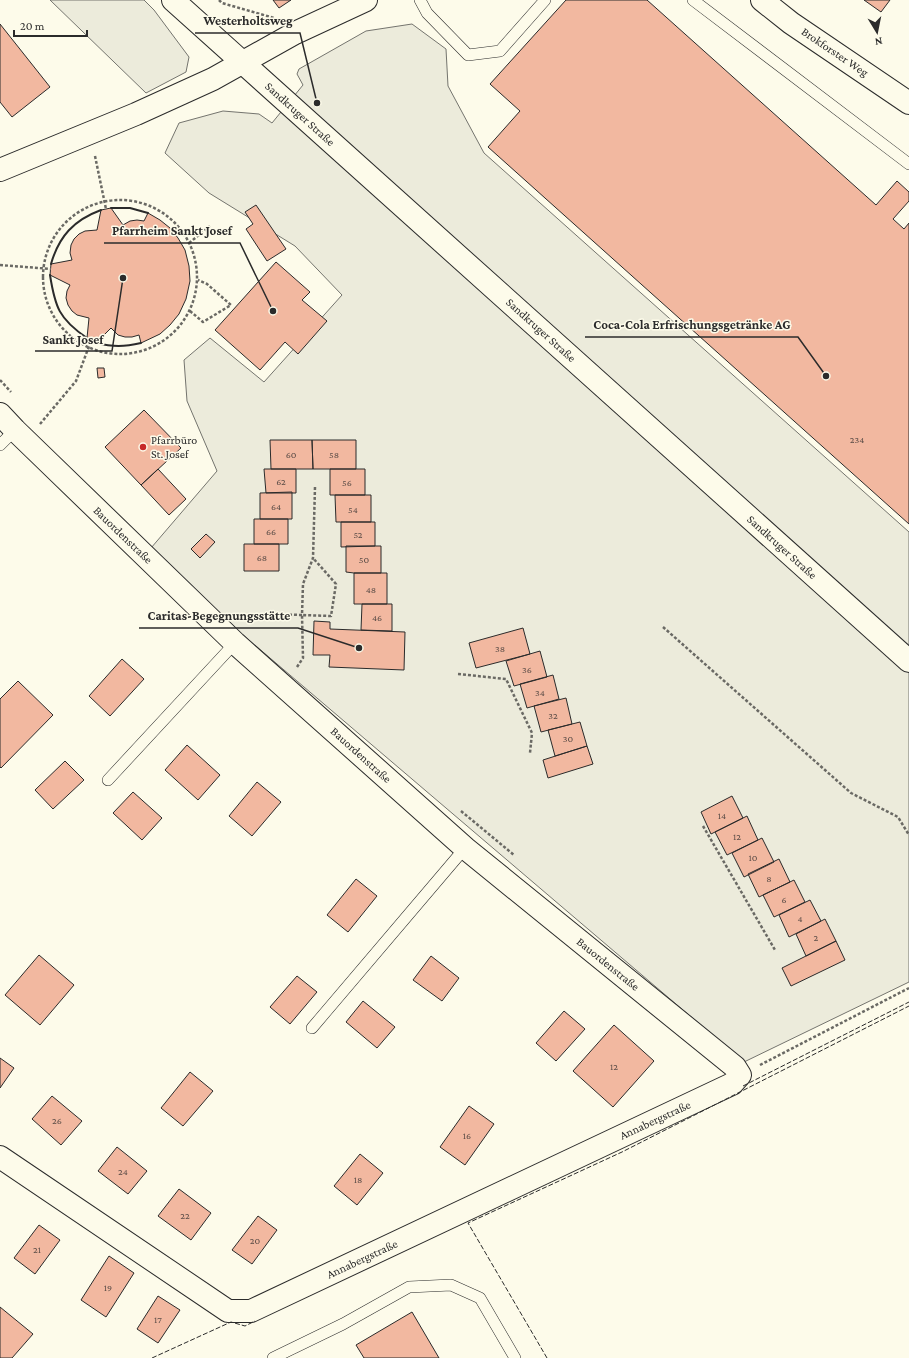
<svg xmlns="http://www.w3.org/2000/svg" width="909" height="1358" font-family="'Crimson Pro',serif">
  <rect width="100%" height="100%" fill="#fdfbea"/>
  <path fill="#ecebdb" stroke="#74746e" d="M50,0H144L154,10L189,57L186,72L146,93Z
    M412,24L446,49L448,86L484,153L909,532V982L744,1062L243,635L151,548L217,471L187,401L184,360L210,338L264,382L342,295L295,246L209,193L165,153L179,123L223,111L259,114L272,123L303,85L297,74L299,69L366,31Z"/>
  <path fill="#f2b8a0" stroke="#2b2b2b" d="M273,0H291L279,8Z
    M566,0H647L876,205L897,181L909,192V201L893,219L904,229L909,223V524L488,147L520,111L490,84Z
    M864,0H890L881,12Z
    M0,24L50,87L12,117L0,102Z
    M256,205L286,249L267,261L246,229L253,224L245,212Z
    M111,208L123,225L130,221L137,220L144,221L148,213L160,220L170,228L178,238L185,250L189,266L190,281L186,299L179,314L170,325L160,334L141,343L139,335L132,337H125L118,335L111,328L96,343L87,338L89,318L77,315L72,311L68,305L66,298L67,291L70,285L50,275L51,264L72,260L70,253L71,245L74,239L79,234L85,231L97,230L101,210Z
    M276,262L310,292L302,300L327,321L298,354L285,342L260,370L215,330Z
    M97,368H104L105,377L98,378Z
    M144,410L181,448L141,485L105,447Z
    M270,440H312L313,469H271Z
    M312,440H356V469H313Z
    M158,469L186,499L169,515L141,485Z
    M264,469H296V493H266Z
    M330,469H365V495H330Z
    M292,492V519H260V493Z
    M335,495H371V522H336Z
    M254,519H288V544H254Z
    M341,522H375V546L341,547Z
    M206,534L215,542L200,558L191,549Z
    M244,544H279V571H244Z
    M346,546H381V573H354L346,572Z
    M354,573H387V604H354Z
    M362,604H392V631L361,630Z
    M314,621L330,622V629L405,632L404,670L329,667L330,655H313Z
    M523,628L530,654L476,668L469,643Z
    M540,651L547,677L514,686L506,661Z
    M122,659L144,679L110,716L89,696Z
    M553,675L559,699L527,708L520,684Z
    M18,681L53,715L1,768L0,767V699Z
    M566,698L572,724L541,732L534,706Z
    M580,722L587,746L555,756L548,730Z
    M187,745L220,775L198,800L165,770Z
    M587,746L593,764L548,778L543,760Z
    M65,761L84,780L53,809L35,790Z
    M257,782L281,802L252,836L229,816Z
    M133,792L162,818L142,840L113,813Z
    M732,796L743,818L711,834L701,812Z
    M747,816L758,840L727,855L715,832Z
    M762,838L774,862L744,877L732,853Z
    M779,859L790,882L759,897L748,874Z
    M356,879L377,896L348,932L327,915Z
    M794,880L805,902L774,917L763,895Z
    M810,900L821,921L789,937L779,915Z
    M825,919L836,941L806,956L796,934Z
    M836,941L845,960L791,986L782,968Z
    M39,955L74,985L40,1025L5,995Z
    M431,956L459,978L442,1001L413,980Z
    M297,976L317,992L290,1024L270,1007Z
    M363,1001L395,1027L377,1048L346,1022Z
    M564,1011L585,1029L556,1061L536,1043Z
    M614,1025L654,1061L613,1107L573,1071Z
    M0,1058L14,1068L0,1088Z
    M190,1072L213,1091L183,1126L161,1108Z
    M52,1096L82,1121L61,1145L32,1119Z
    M469,1106L494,1124L465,1165L440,1147Z
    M117,1147L147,1171L128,1194L98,1171Z
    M360,1154L383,1173L357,1205L334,1186Z
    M179,1189L211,1213L191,1240L158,1216Z
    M258,1216L277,1230L252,1264L232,1250Z
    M39,1225L60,1240L35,1274L14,1258Z
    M109,1256L134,1273L106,1317L81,1300Z
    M158,1296L180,1310L158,1343L137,1329Z
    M0,1307L33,1334L12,1358H0Z
    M412,1312L439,1358H364L356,1345Z"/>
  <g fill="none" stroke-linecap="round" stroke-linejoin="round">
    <g stroke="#2b2b2b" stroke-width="12">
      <path id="service" d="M420,0L427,13L468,55L500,51L545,0
        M693,0L909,164
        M0,445L15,430
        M108,780L235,643
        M312,1028L465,848
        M273,1358L343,1324L409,1287L451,1285L480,1298L515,1358"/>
    </g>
    <g stroke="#2b2b2b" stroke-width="24">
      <path id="minor" d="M762,0L791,23L909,103
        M0,170L136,114L213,79L295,33L366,0
        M0,414L15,430L235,643L465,848L735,1067L740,1075L732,1084L251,1311H228L0,1157"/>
    </g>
    <g stroke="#2b2b2b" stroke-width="24">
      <path id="tertiary" d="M173,0L909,661"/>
    </g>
    <path stroke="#6a6964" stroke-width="2.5" stroke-dasharray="3 2" stroke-linecap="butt" d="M219,0L222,3L274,18
      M95,156L106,209
      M43 277a77 77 0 1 1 154 0a77 77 0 1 1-154 0Z
      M189,243L210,226
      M0,265L51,269
      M190,311L203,322L231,305L207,284L198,280
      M0,380L11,392
      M40,424L76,381L91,341
      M264,614L302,615L303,584L313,558L315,487
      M663,627L851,793L898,817L909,835
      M297,667L303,658L302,615L331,616L336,584L313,558
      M458,674L506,679L532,733L530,753
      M461,811L514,855
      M703,826L775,950
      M760,1065L909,988"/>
    <use href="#service" stroke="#fdfbea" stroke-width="11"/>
    <use href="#minor" stroke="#fdfbea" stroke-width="22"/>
    <use href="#tertiary" stroke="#fdfbea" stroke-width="22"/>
    <path stroke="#2b2b2b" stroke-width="1" stroke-dasharray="5 2" stroke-linecap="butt" d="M743,1086L909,1002
      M152,1358L231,1322L245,1326L255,1321
      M547,1358L468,1223L622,1152L909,1006"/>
    <path stroke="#2b2b2b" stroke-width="2" d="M111,208H130L148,213
      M51,264C59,236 74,220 101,210
      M50,275C55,307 59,319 87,338
      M96,343C113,347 124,347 141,343"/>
  </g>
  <circle fill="#c62828" stroke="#fdfbea" stroke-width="1.5" cx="143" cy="447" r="4"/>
  <g text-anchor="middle" stroke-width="3" stroke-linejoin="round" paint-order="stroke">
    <g font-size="10" fill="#5d4e48">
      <text x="857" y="443">234</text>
      <text x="291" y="458">60</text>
      <text x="334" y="458">58</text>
      <text x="281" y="485">62</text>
      <text x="347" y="486">56</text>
      <text x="276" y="510">64</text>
      <text x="353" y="513">54</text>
      <text x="271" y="535">66</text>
      <text x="358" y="538">52</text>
      <text x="262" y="561">68</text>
      <text x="364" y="563">50</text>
      <text x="371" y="593">48</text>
      <text x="377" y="621">46</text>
      <text x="500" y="652">38</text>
      <text x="527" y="673">36</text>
      <text x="540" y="696">34</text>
      <text x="553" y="719">32</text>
      <text x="568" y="742">30</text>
      <text x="722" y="819">14</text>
      <text x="737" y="840">12</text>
      <text x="753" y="861">10</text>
      <text x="769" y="882">8</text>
      <text x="784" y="903">6</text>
      <text x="800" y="922">4</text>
      <text x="816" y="941">2</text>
      <text x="614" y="1070">12</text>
      <text x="57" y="1124">26</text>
      <text x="467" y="1139">16</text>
      <text x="123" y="1175">24</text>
      <text x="358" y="1183">18</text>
      <text x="185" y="1219">22</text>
      <text x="255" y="1244">20</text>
      <text x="37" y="1253">21</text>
      <text x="108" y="1291">19</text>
      <text x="158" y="1323">17</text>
    </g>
    <g font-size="12" fill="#2b2b2b" stroke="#fdfbea">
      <text transform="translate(835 52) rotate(34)" y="4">Brokforster Weg</text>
      <text transform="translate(300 114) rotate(42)" y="4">Sandkruger Straße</text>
      <text transform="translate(541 330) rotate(42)" y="4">Sandkruger Straße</text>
      <text transform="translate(123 535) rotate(44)" y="4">Bauordenstraße</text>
      <text transform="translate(782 547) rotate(42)" y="4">Sandkruger Straße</text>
      <text transform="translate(361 755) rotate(42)" y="4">Bauordenstraße</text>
      <text transform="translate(608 964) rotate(39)" y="4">Bauordenstraße</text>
      <text transform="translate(655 1120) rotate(-25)" y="4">Annabergstraße</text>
      <text transform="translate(362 1259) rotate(-25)" y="4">Annabergstraße</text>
    </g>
    <g font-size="12" fill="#2b2b2b" stroke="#fdfbea" text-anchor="start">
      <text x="151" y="444">Pfarrbüro<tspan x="151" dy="14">St. Josef</tspan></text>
    </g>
  </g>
  <path fill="none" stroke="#2b2b2b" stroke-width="1.5" d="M317 103L300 33H195M273 311L240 243H104M826 376L798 337H585M123 278L112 351H35M359 648L298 628H139"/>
  <g fill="#2b2b2b" stroke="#fdfbea" stroke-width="1.5">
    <circle cx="317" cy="103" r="4"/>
    <circle cx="273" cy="311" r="4"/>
    <circle cx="826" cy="376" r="4"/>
    <circle cx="123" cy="278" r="4"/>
    <circle cx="359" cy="648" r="4"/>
  </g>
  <g font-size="13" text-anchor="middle" font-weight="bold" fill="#2b2b2b" stroke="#fdfbea" stroke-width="3" stroke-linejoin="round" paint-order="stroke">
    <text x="248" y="25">Westerholtsweg</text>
    <text x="172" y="235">Pfarrheim Sankt Josef</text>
    <text x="692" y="329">Coca-Cola Erfrischungsgetränke AG</text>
    <text x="73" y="344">Sankt Josef</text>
    <text x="219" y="620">Caritas-Begegnungsstätte</text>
  </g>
  <g transform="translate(877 32) rotate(170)" stroke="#fdfbea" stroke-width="3" paint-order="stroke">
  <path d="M0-3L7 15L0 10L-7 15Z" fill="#2b2b2b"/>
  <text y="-6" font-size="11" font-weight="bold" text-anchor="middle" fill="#2b2b2b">N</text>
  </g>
  <path d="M14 30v6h73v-6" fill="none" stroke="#2b2b2b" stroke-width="2"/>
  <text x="20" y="30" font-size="12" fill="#2b2b2b" stroke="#fdfbea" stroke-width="3" paint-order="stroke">20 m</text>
</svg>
